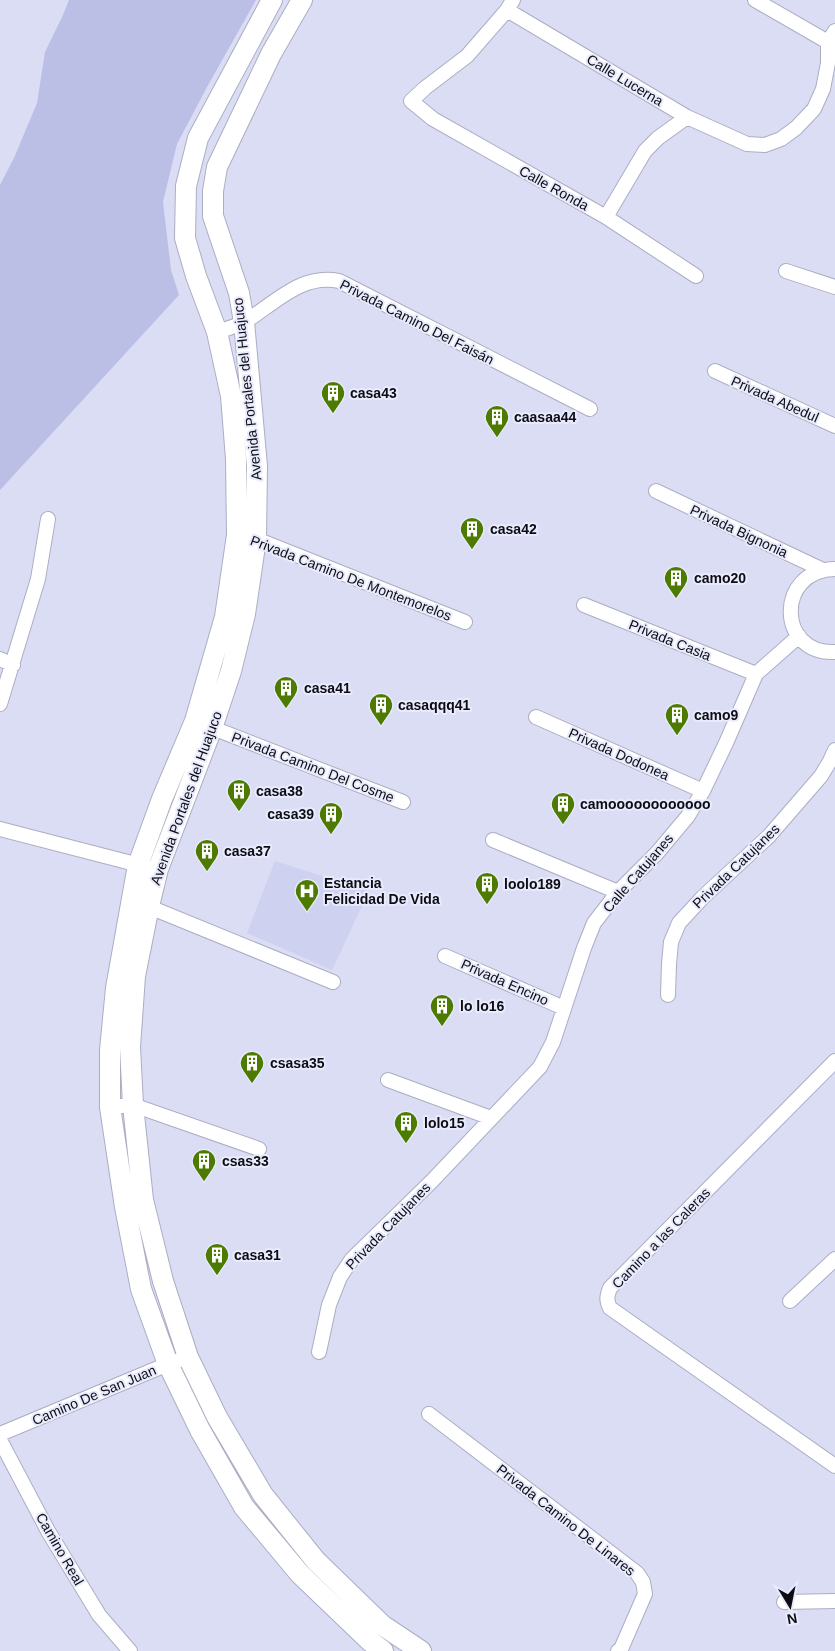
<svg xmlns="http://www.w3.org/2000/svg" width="835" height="1651" font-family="Arial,sans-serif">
  <rect width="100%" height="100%" fill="#dbddf4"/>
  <path fill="#ced1ef" d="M275,861L369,891L332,970L247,933Z"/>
  <path fill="#bbbfe6" d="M69,0H256L207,87L177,144L163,202L171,270L179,295L0,490V185L14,158L37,103L45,52L63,15Z"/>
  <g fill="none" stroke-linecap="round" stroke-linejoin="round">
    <g stroke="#abaec3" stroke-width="16">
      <path id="street" d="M513,0L507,10L467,56L425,88L411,101L433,119L606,217L696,276
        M755,0L828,42
        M507,10L687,117L747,144L765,145L781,139L796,128L814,109L823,89L828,63V42L835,31
        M606,217L645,151L658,138L687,117
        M786,271L835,287
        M217,332C226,329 237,326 246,321C275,303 302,273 339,281L590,409
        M715,371L835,426
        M656,491L823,570
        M248,537L256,539L465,622
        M835,569C775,570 777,655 835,652
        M584,605L756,674
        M0,659L13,665
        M0,704L38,579L48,519
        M536,717L703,791
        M205,725L403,802
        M0,829L147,867
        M493,840L618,892
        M142,904L333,982
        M445,956L564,1008
        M668,995L669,964L671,942L679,923L703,897L769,836L821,776L830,761L835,750
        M835,1061L610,1288C607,1296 606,1300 610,1308L835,1466
        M388,1080L491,1118
        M110,1107L133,1105L259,1149
        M790,1301L835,1259
        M319,1352L329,1305L340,1277L352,1259L432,1181L540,1067L553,1042L584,948L594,923L618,892L657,853L688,816L703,791L726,743L756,674L799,636
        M429,1414L637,1573L643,1582L645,1594L621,1649L618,1651
        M0,1434L168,1364L188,1357
        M0,1440L48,1531L99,1615L130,1651
        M784,1602L835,1601"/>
    </g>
    <g stroke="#abaec3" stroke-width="22">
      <path id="secondary" d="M272,0L198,138L186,186L185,238L196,276L217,332L231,396L236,459L237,535L225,617L195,721L162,799L138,865L116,988L110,1050V1107L125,1207L141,1289L168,1364L200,1430L244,1507L300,1574L370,1641L383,1651
        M302,0L271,54L217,167L213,191V216L239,293L244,322L257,466L256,539L245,614L231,671L212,728L158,869L149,906L135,976L130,1047L133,1105L143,1200L163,1281L188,1357L217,1417L263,1495L316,1561L382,1625L421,1651"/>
    </g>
    <use href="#street" stroke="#fff" stroke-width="14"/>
    <use href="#secondary" stroke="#fff" stroke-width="20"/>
  </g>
  <defs>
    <g id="building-pin" transform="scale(1.25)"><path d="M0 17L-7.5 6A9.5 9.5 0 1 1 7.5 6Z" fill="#4d7a00" stroke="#e9ebfd"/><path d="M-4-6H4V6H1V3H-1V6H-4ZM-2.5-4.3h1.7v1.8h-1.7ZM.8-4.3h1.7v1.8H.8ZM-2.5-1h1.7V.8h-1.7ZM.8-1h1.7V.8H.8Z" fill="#fff"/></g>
    <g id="hospital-pin" transform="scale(1.25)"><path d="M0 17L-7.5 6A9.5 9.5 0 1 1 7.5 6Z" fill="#4d7a00" stroke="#e9ebfd"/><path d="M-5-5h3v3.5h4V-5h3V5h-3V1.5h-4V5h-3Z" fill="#fff"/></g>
  </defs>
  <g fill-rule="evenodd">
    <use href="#building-pin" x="333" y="393"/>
    <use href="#building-pin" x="497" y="417"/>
    <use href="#building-pin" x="472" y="529"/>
    <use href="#building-pin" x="676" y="578"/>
    <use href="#building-pin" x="286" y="688"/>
    <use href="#building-pin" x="381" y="705"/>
    <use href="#building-pin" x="677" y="715"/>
    <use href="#building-pin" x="239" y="791"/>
    <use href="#building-pin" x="563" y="804"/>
    <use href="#building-pin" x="331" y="814"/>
    <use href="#building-pin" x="207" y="851"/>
    <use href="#building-pin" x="487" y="884"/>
    <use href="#hospital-pin" x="307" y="891"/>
    <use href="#building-pin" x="442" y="1006"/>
    <use href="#building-pin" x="252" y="1063"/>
    <use href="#building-pin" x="406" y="1123"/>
    <use href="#building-pin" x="204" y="1161"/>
    <use href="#building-pin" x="217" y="1255"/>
  </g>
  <g text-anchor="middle" stroke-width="4" stroke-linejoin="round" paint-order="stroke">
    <g font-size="14" fill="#0c0d14" stroke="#e9ebfd">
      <text transform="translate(625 80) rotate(31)" y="5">Calle Lucerna</text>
      <text transform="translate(554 188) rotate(29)" y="5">Calle Ronda</text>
      <text transform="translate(417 322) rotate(27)" y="5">Privada Camino Del Faisán</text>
      <text transform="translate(247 389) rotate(-96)" y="5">Avenida Portales del Huajuco</text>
      <text transform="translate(775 399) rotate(24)" y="5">Privada Abedul</text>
      <text transform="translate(739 531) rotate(25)" y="5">Privada Bignonia</text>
      <text transform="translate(351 578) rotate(21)" y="5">Privada Camino De Montemorelos</text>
      <text transform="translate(670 640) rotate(22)" y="5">Privada Casia</text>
      <text transform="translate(619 754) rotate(24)" y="5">Privada Dodonea</text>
      <text transform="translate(313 767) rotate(21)" y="5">Privada Camino Del Cosme</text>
      <text transform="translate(186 798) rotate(-70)" y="5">Avenida Portales del Huajuco</text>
      <text transform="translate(736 866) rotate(-44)" y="5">Privada Catujanes</text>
      <text transform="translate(638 873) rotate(-49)" y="5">Calle Catujanes</text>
      <text transform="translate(505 982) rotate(24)" y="5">Privada Encino</text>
      <text transform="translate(388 1226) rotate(-46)" y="5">Privada Catujanes</text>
      <text transform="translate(661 1238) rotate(-46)" y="5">Camino a las Caleras</text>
      <text transform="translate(94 1395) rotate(-23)" y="5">Camino De San Juan</text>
      <text transform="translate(566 1520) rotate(38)" y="5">Privada Camino De Linares</text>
      <text transform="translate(60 1549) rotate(60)" y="5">Camino Real</text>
    </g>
    <g font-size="14" font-weight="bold" fill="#0c0d14" stroke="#e9ebfd" text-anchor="start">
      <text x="350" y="398">casa43</text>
      <text x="514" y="422">caasaa44</text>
      <text x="490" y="534">casa42</text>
      <text x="694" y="583">camo20</text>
      <text x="304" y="693">casa41</text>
      <text x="398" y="710">casaqqq41</text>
      <text x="694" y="720">camo9</text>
      <text x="256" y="796">casa38</text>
      <text x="580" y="809">camoooooooooooo</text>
      <text x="314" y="819" text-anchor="end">casa39</text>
      <text x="224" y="856">casa37</text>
      <text x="324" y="888">Estancia<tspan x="324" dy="16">Felicidad De Vida</tspan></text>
      <text x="504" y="889">loolo189</text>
      <text x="460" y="1011">lo lo16</text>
      <text x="270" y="1068">csasa35</text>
      <text x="424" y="1128">lolo15</text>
      <text x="222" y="1166">csas33</text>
      <text x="234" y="1260">casa31</text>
    </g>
  </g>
  <g transform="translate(790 1606) rotate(170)" stroke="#e9ebfd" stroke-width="4" paint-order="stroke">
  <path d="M0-4L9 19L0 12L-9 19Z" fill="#0c0d14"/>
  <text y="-8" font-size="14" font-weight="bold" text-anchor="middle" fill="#0c0d14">N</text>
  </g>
</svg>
